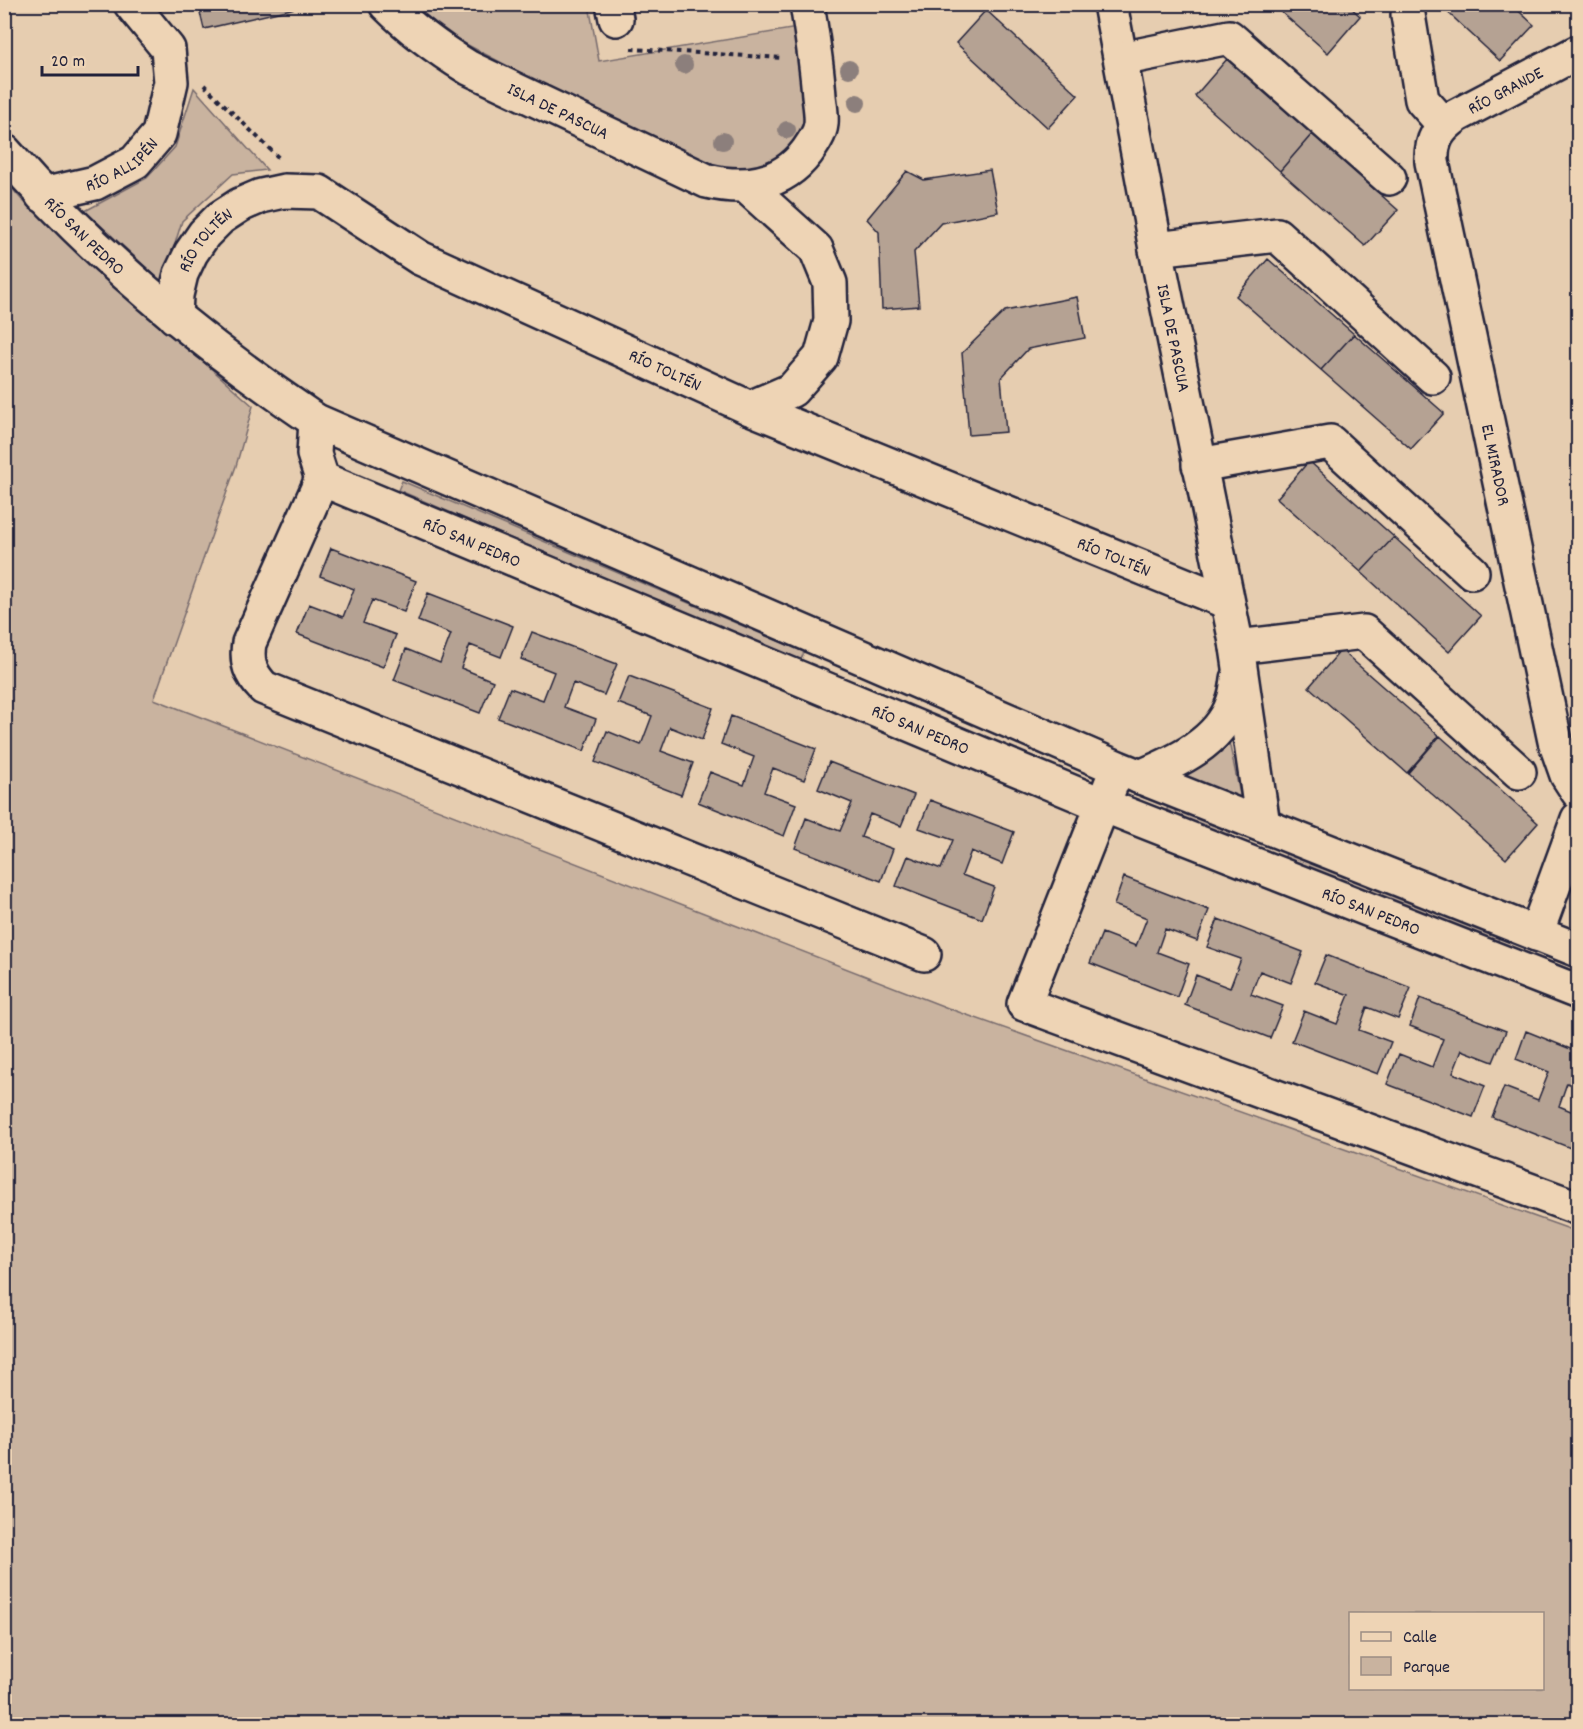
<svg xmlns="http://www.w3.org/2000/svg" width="1583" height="1729" font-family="Dekko,sans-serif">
  <rect width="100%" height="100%" fill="#e6cdb0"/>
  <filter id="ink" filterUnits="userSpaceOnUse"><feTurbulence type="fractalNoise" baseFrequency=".0167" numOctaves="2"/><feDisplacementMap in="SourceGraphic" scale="12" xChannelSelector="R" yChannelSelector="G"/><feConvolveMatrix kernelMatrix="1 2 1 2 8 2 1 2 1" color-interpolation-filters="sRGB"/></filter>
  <g filter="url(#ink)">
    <path fill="#c9b39f" stroke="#766a6d" stroke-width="1.5" fill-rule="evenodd" d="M416,5H589L599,61L803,27L815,109L801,132L779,162L757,171L714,174L462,42L424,14Z
      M194,88L267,170L233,174L182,221L163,283L85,211L147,178L175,147Z
      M4,179L21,199L253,406L236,466L154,699L953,1010L1578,1232V1724H5ZM1350,1614H1542V1688H1350Z
      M402,481L804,652L800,662L398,490Z
      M1227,732L1241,799L1180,775Z
      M1169,804L1230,828L1227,836L1166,812Z
      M1287,851L1500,935L1497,943L1284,859Z"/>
    <path fill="#b5a293" stroke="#22223b" stroke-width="1.5" d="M198,4H299L300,7L204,29Z
      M1272,4H1347L1360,16L1328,53Z
      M1439,4H1511L1534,25L1500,61Z
      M986,10L1078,95L1048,128L956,43Z
      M1227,59L1312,134L1280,171L1195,96Z
      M1312,134L1398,210L1365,246L1280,171Z
      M990,170L998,212L941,223L914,252L919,306L882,309L879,232L867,219L907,171L924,180Z
      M1268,259L1354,334L1321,370L1236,296Z
      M1077,297L1085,338L1028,349L1001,378L1006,432L969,435L962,353L1005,311Z
      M1354,334L1444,413L1411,449L1321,370Z
      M1309,461L1394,537L1361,572L1277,498Z
      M1394,537L1481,616L1449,652L1361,572Z
      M331,548L416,581L404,612L372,600L363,623L396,635L383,667L297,634L309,604L343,617L354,589L320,576Z
      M428,593L513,626L501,657L470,645L461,668L493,681L480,713L394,680L406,649L440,663L451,634L418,621Z
      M532,632L617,664L604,695L573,683L564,707L596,719L584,751L498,718L510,688L543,700L554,672L521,659Z
      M1341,650L1439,736L1407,773L1309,687Z
      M629,676L713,708L702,740L670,727L661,751L693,763L681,795L595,762L607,731L641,745L652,716L618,703Z
      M731,716L816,749L804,780L773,768L764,792L796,804L784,836L698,802L710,772L744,785L754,757L721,744Z
      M1440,736L1538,823L1506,859L1408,773Z
      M829,762L914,795L901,826L870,814L861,837L893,849L881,881L795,848L806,818L840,831L852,803L818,789Z
      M930,800L1014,832L1002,864L971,851L962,875L994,887L982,919L896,886L908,856L941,869L953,840L919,828Z
      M1124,877L1209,910L1197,941L1165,929L1157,952L1189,964L1177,997L1090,963L1102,933L1136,946L1147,918L1114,905Z
      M1218,919L1303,952L1291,983L1260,971L1251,994L1283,1006L1270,1038L1185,1005L1196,975L1230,988L1241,959L1207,947Z
      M1326,955L1411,988L1398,1019L1367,1007L1359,1030L1391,1042L1378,1074L1292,1041L1304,1011L1337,1024L1349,995L1315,982Z
      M1420,998L1506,1031L1493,1062L1462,1050L1453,1073L1485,1086L1473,1117L1387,1084L1399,1054L1432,1067L1443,1039L1410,1026Z
      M1526,1031L1578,1052V1087L1567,1083L1559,1106L1578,1114V1151L1492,1117L1504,1087L1538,1100L1549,1072L1516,1059Z"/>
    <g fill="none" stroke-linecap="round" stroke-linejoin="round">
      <g stroke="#22223b" stroke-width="38">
        <g id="minor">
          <path id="s1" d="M386,4C412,30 438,49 469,68L707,181C744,190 782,185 807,152C812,145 820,134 821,124C822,115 820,105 819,96C817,65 812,35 807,4"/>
          <path d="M613,4L616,19"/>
          <path id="s2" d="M1110,4L1156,249L1237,647L1263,825"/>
          <path d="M1408,15L1422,100L1444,125"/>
          <path id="s3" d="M1578,52L1456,116C1438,129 1431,140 1432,162L1555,741L1567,775L1578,792"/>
          <path d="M1121,59L1229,37L1389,178"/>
          <path id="s4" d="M4,151C95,256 202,344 316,421L1118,768L1578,950"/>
          <path d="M746,186L816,249L830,283L831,321L821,357L792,390L750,408"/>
          <path id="s5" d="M42,195L95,183L135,162L159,134L171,82L168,49L131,4"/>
          <path d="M1156,249L1277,235L1433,377"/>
          <path id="s6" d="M175,317L176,295L181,274L191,253L204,234L220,218L240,205L261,196L284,191L319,192L420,258L750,408L1227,602"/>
          <path id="s7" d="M316,421L314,454L322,479L1103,805L1578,992"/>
          <path d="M1199,465L1330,442L1472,572"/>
          <path d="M322,479L249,643C246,662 250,674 264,688L924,954"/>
          <path d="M1237,647L1364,632L1519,772"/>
          <path d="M1140,777C1176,762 1219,743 1233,703C1236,695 1237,687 1238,679"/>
          <path d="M1111,784L1024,1004L1578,1208"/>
          <path d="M1536,934L1578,819"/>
        </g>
      </g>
      <path stroke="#22223b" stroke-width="4" stroke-dasharray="4.5 4.5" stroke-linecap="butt" d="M631,49L782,58
        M204,85L280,159"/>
      <use href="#minor" stroke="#eed4b5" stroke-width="33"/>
    </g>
    <g fill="#8c7f7b">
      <circle cx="684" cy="65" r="9"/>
      <circle cx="849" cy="69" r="9"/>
      <circle cx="857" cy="103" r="9"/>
      <circle cx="787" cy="130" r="9"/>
      <circle cx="723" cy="141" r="9"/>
    </g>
  </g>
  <g text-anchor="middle" stroke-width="4.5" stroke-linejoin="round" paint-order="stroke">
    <g font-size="18" fill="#22223b" stroke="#eed4b5">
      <text transform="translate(1505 90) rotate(-28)" y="6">RÍO GRANDE</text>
      <text dy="6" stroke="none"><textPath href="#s1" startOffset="204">ISLA DE PASCUA</textPath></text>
      <text dy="6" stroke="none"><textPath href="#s5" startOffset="87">RÍO ALLIPÉN</textPath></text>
      <text dy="6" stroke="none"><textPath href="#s4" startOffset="117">RÍO SAN PEDRO</textPath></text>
      <text dy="6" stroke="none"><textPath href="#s6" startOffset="86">RÍO TOLTÉN</textPath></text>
      <text dy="6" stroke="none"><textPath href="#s2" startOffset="340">ISLA DE PASCUA</textPath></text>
      <text dy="6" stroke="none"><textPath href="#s6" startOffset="608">RÍO TOLTÉN</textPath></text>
      <text dy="6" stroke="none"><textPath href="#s3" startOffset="502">EL MIRADOR</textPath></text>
      <text dy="6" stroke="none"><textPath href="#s7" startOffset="222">RÍO SAN PEDRO</textPath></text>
      <text dy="6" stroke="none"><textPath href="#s6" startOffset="1094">RÍO TOLTÉN</textPath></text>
      <text dy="6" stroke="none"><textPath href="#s7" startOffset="708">RÍO SAN PEDRO</textPath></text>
      <text dy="6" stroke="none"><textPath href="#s7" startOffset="1194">RÍO SAN PEDRO</textPath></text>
    </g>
  </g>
  <rect width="1583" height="1729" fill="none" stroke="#eed4b5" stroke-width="24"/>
  <rect x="12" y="12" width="1559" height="1705" fill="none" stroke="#22223b" stroke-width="2" filter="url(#ink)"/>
  <rect x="1349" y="1612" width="195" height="78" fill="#eed4b5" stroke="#9c8d84" stroke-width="1.5"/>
  <rect x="1361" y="1632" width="30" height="9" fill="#eed4b5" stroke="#9c8d84" stroke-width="1.5"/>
  <text x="1403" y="1642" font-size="18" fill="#22223b">Calle</text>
  <rect x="1361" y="1657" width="30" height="18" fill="#c9b39f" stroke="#9c8d84" stroke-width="1.5"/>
  <text x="1403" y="1672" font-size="18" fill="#22223b">Parque</text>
  <path d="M42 66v9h96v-9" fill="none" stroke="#22223b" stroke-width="3"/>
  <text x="51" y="66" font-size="18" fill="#22223b" stroke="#eed4b5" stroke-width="4.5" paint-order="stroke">20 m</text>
</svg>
